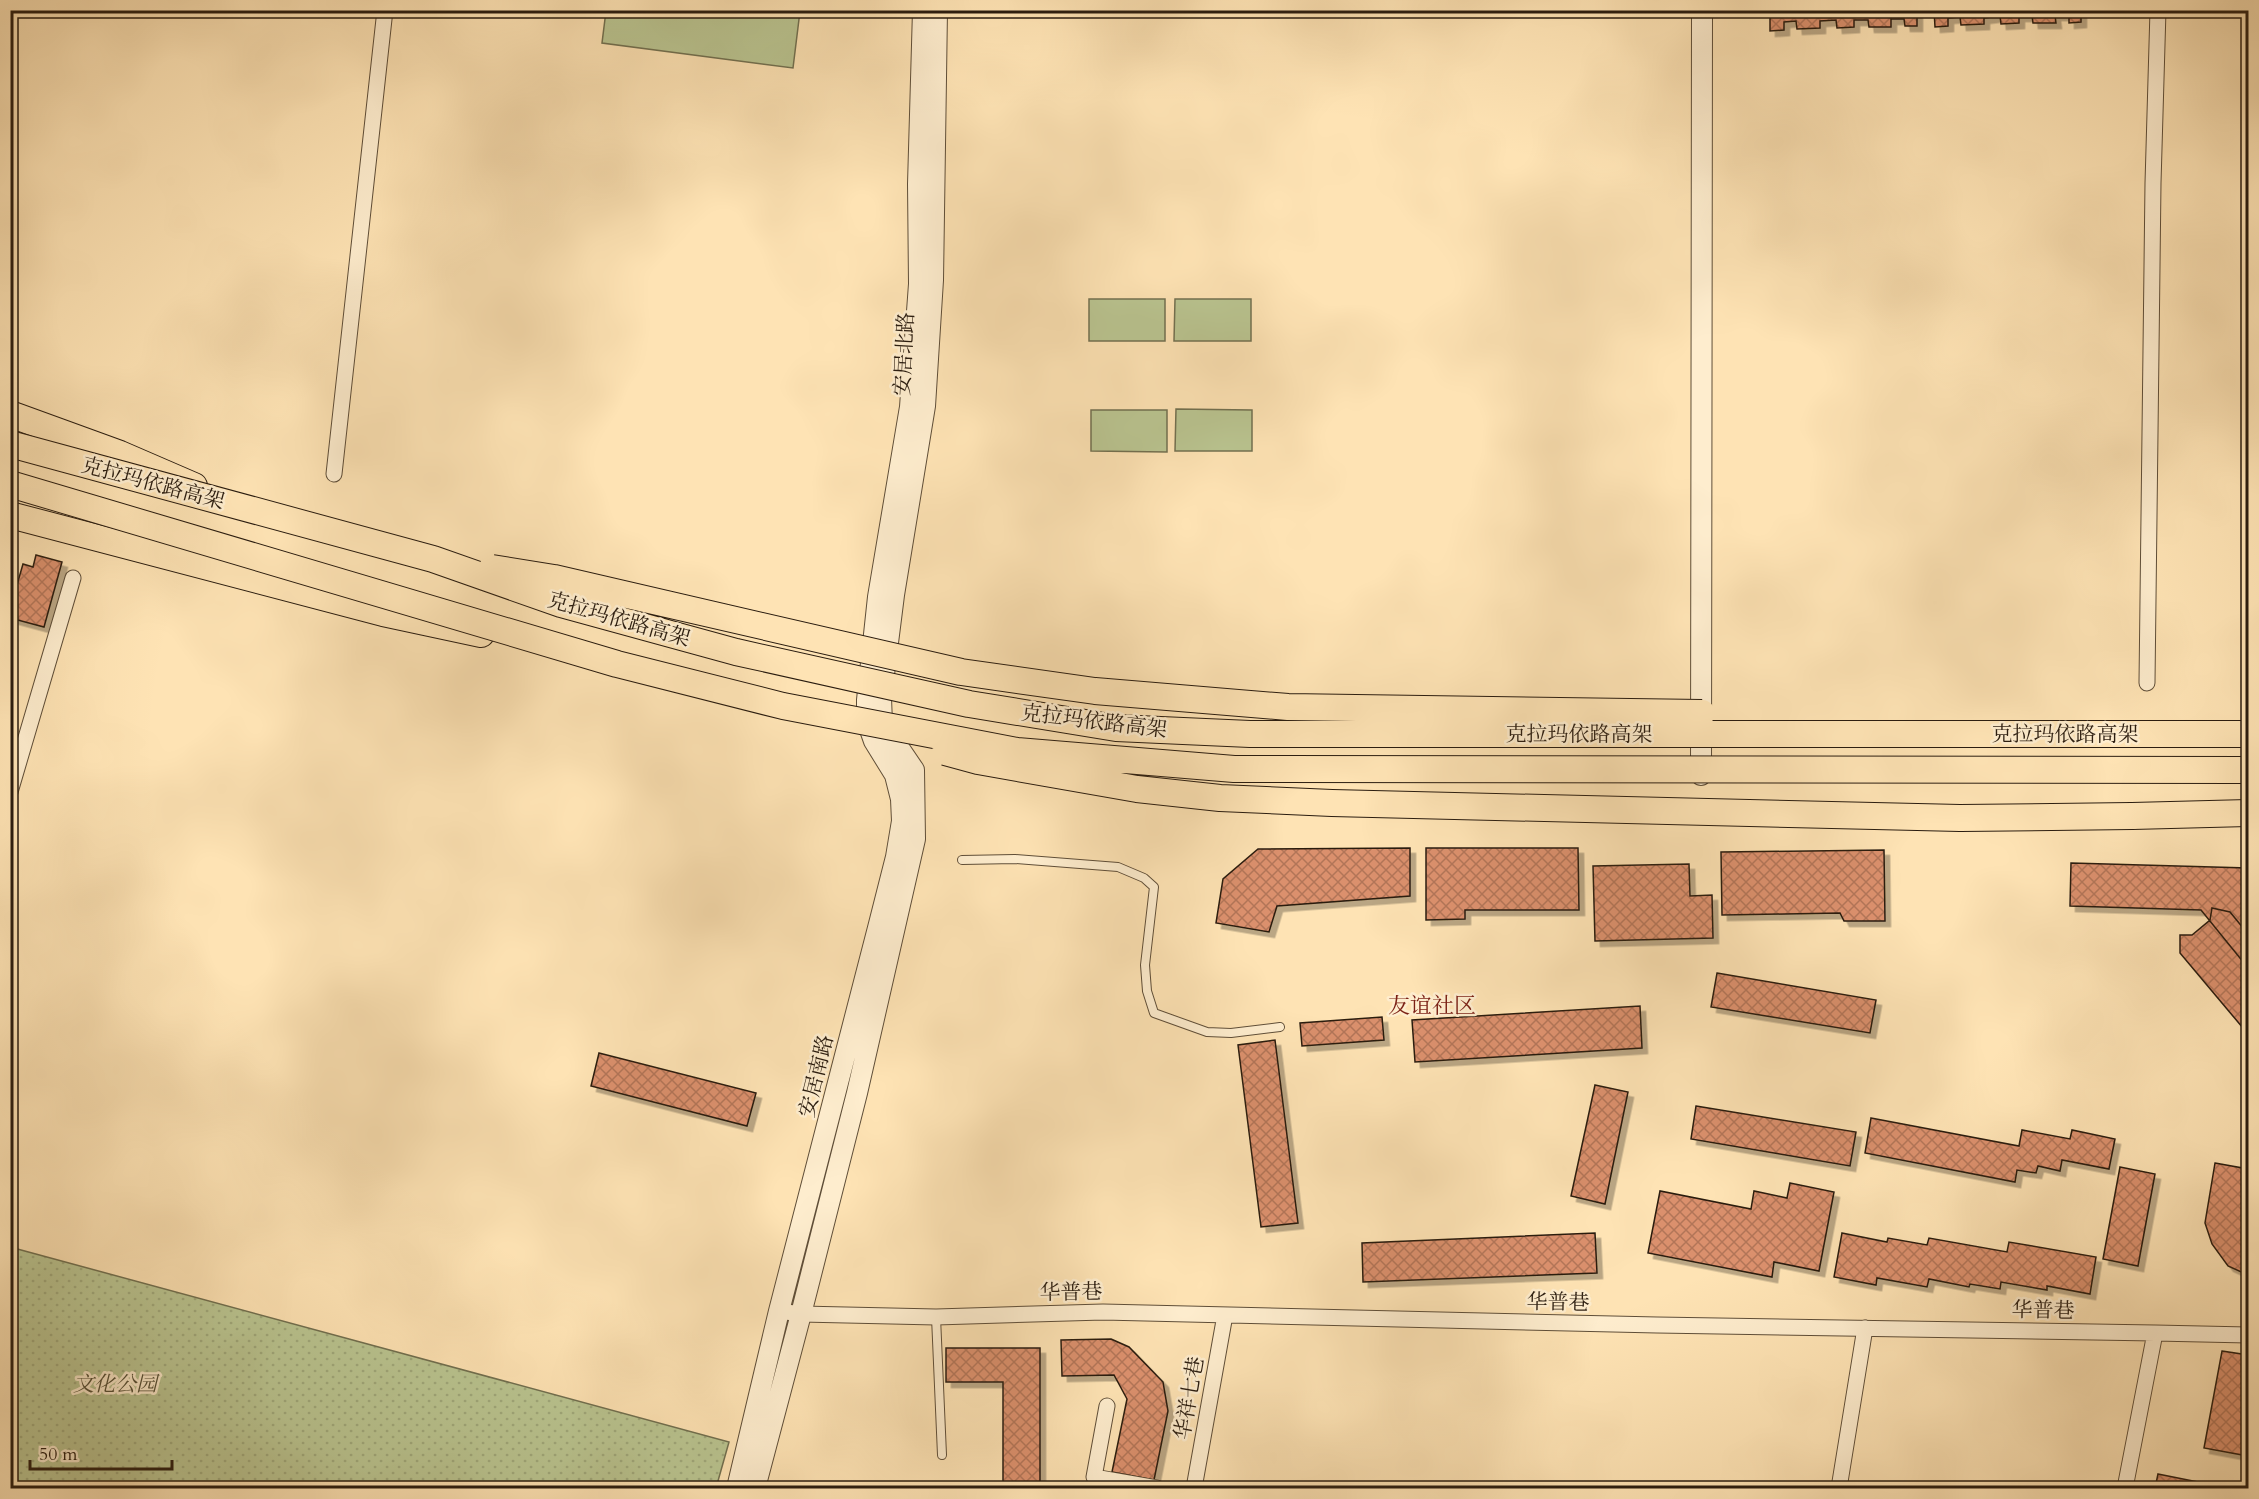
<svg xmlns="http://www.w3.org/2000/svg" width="2259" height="1499" font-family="Cardo,'Noto Serif SC',serif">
  <defs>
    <pattern id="green-dots" width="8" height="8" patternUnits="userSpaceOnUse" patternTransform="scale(1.5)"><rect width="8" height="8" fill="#bac591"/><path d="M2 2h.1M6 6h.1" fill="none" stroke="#a0a97c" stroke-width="1.8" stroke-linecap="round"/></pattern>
    <pattern id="building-cross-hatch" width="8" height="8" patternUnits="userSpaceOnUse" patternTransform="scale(1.5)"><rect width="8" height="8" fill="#db906d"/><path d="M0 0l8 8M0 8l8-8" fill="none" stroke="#b27558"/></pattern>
    <filter id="shadow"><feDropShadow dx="5.5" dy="5.5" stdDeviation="0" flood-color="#0004"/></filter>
  </defs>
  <rect width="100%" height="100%" fill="#fee3b4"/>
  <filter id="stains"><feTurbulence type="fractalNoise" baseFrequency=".00333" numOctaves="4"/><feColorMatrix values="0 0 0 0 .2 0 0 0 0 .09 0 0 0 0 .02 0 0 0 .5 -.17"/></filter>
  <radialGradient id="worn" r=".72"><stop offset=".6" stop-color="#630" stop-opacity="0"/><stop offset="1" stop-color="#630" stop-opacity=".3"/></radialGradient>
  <path fill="url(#green-dots)" stroke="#727050" stroke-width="1.5" d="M10,1247L729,1442L716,1488H11Z"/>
  <path fill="#bac591" stroke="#727050" stroke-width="1.5" d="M606,11H800L793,68L602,43Z
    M1089,299H1165V341H1089Z
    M1175,299H1251V341H1174Z
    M1176,409L1252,410V451H1175Z
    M1091,410H1167V452L1091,451Z"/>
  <path fill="url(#building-cross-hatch)" stroke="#2a1c0f" stroke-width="1.5" filter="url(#shadow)" d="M1770,10H1917V26H1905L1904,19H1891V27H1869L1868,20H1854V27L1837,28L1836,20L1820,21V28L1797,29L1796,21L1784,22V30L1770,31Z
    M1934,10H2081V22L2069,23V15H2055L2056,23H2033L2032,16H2019V23L2001,24L2000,16L1984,18V24L1961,25L1960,17L1948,18V26L1935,27Z
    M36,555L62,562L44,627L10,618V609L23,564L33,567Z
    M1410,848V896L1277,906L1269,932L1216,923L1223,879L1258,849Z
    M1426,848H1578L1579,910H1465V919L1426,920Z
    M1884,850L1885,921H1844L1840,913L1722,915L1721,852Z
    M2071,863L2248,868V968L2201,910L2070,906Z
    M1689,864L1690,896L1712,895L1713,938L1595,941L1593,866Z
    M2212,908L2230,912L2248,934V1034L2180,953V935H2192L2210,920Z
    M1717,973L1876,1000L1870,1033L1711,1007Z
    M1640,1006L1642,1048L1415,1062L1412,1020Z
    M1382,1017L1384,1040L1302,1046L1300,1023Z
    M1275,1040L1298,1223L1261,1227L1238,1045Z
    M599,1053L756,1093L747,1126L591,1086Z
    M1595,1085L1628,1092L1605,1204L1571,1196Z
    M1696,1106L1856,1132L1850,1166L1691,1139Z
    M1871,1118L2019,1146L2022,1130L2070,1139L2072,1130L2115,1139L2109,1169L2062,1160L2060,1171L2038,1166L2036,1173L2017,1170L2015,1182L1865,1153Z
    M2215,1163L2248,1169V1275L2228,1266L2212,1244L2205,1223Z
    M2120,1167L2155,1174L2138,1266L2103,1259Z
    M1790,1183L1834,1192L1819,1271L1774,1262L1772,1277L1648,1253L1660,1191L1751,1209L1754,1191L1787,1198Z
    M1595,1233L1597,1273L1363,1282L1362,1243Z
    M1842,1233L1887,1242L1888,1238L1927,1245L1929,1238L2007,1252L2009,1242L2096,1257L2090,1294L2047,1286V1290L2001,1282L2000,1289L1970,1284L1969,1287L1929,1279L1927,1287L1877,1278L1876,1285L1834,1277Z
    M1111,1339L1129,1347L1163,1382L1168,1411L1154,1480L1112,1472L1127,1399L1114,1375L1062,1376L1061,1340Z
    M946,1348H1040V1488H1003V1382H946Z
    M2222,1351L2248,1355V1456L2204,1448Z
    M2158,1474L2228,1488H2155Z"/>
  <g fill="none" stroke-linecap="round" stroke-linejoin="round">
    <g stroke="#5f4e38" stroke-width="10">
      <path id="service" d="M962,860L1015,859L1118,867L1144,878L1154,887L1145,965L1147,991L1154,1013L1207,1032L1231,1033L1280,1027
        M936,1317L942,1455"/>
    </g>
    <g stroke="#5f4e38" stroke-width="17">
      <path id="minor" d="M334,474L385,10
        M2147,683L2153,183L2158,10
        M10,792L73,578
        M779,1311L801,1314L936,1317L1103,1312L1657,1325L2155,1333L2125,1488
        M2155,1333L2248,1335
        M1107,1406L1094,1477L1157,1488
        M1194,1488L1225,1315
        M1839,1488L1865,1328"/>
    </g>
    <g stroke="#5f4e38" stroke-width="22">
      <path id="tertiary" d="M1701,775L1702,10
        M737,1488L779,1311L879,924L896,857L902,821L901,799L895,775L874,741L867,721V700L878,597L910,407L919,284L918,184L923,10
        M755,1488L801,1314L857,1093L915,839L914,770L882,723L881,698L894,595L925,406L933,280L937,10"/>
    </g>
    <g stroke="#2a1c0f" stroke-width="28">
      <path id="trunk" d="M10,414L120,454L194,486
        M10,515L383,613L481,634
        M2132,816L2248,813"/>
    </g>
    <use href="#service" stroke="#feedce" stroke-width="8"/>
    <use href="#minor" stroke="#feedce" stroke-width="15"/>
    <use href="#tertiary" stroke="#feedce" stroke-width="20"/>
    <use href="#trunk" stroke="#fee3b4" stroke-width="26"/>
    <g stroke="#2a1c0f" stroke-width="28" stroke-linecap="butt">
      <path id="trunk-bridge" d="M10,444L433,559L561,604L736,652L969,704L1116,728L1250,734H2248
        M10,484L617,664L783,706L1017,751L1234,769L2248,770
        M492,568L554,578L961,672L1095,691L1288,707L1702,713
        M945,752L978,761L1137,789L1220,798L1332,803L1960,818L2132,816"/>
    </g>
    <use href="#trunk-bridge" stroke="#fee3b4" stroke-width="26"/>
  </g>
  <g text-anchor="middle" stroke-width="5" stroke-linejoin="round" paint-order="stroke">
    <g font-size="21" fill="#2a1c0f" stroke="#feedce">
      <text transform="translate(904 354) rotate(-87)" y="7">安居北路</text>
      <text transform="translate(153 483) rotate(15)" y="7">克拉玛依路高架</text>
      <text transform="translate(619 619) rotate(16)" y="7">克拉玛依路高架</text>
      <text transform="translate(1094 721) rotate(7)" y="7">克拉玛依路高架</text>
      <text x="1579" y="741">克拉玛依路高架</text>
      <text x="2065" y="741">克拉玛依路高架</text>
      <text transform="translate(816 1076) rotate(-76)" y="7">安居南路</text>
      <text transform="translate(1071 1292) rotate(-1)" y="7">华普巷</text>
      <text transform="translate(1558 1302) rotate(1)" y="7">华普巷</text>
      <text transform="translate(2043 1310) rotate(1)" y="7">华普巷</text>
      <text transform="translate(1189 1398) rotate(-80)" y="7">华祥七巷</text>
    </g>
    <g font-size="21" font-style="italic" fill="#554f36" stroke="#feedce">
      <text x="115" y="1391">文化公园</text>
    </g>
    <g font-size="22" fill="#7a1f14" stroke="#feedce">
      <text x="1432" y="1013">友谊社区</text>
    </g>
  </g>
  <rect width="2259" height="1499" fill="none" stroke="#fee3b4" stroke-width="36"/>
  <rect x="12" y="12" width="2235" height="1475" fill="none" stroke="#2a1c0f" stroke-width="3"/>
  <rect x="18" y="18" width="2223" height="1463" fill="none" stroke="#2a1c0f" stroke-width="1.5"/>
  <path d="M30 1460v9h142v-9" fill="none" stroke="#2a1c0f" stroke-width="3"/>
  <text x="39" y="1460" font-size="18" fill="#2a1c0f" stroke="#feedce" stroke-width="4.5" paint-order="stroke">50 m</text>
  <rect width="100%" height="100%" filter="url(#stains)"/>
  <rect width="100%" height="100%" fill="url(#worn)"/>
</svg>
